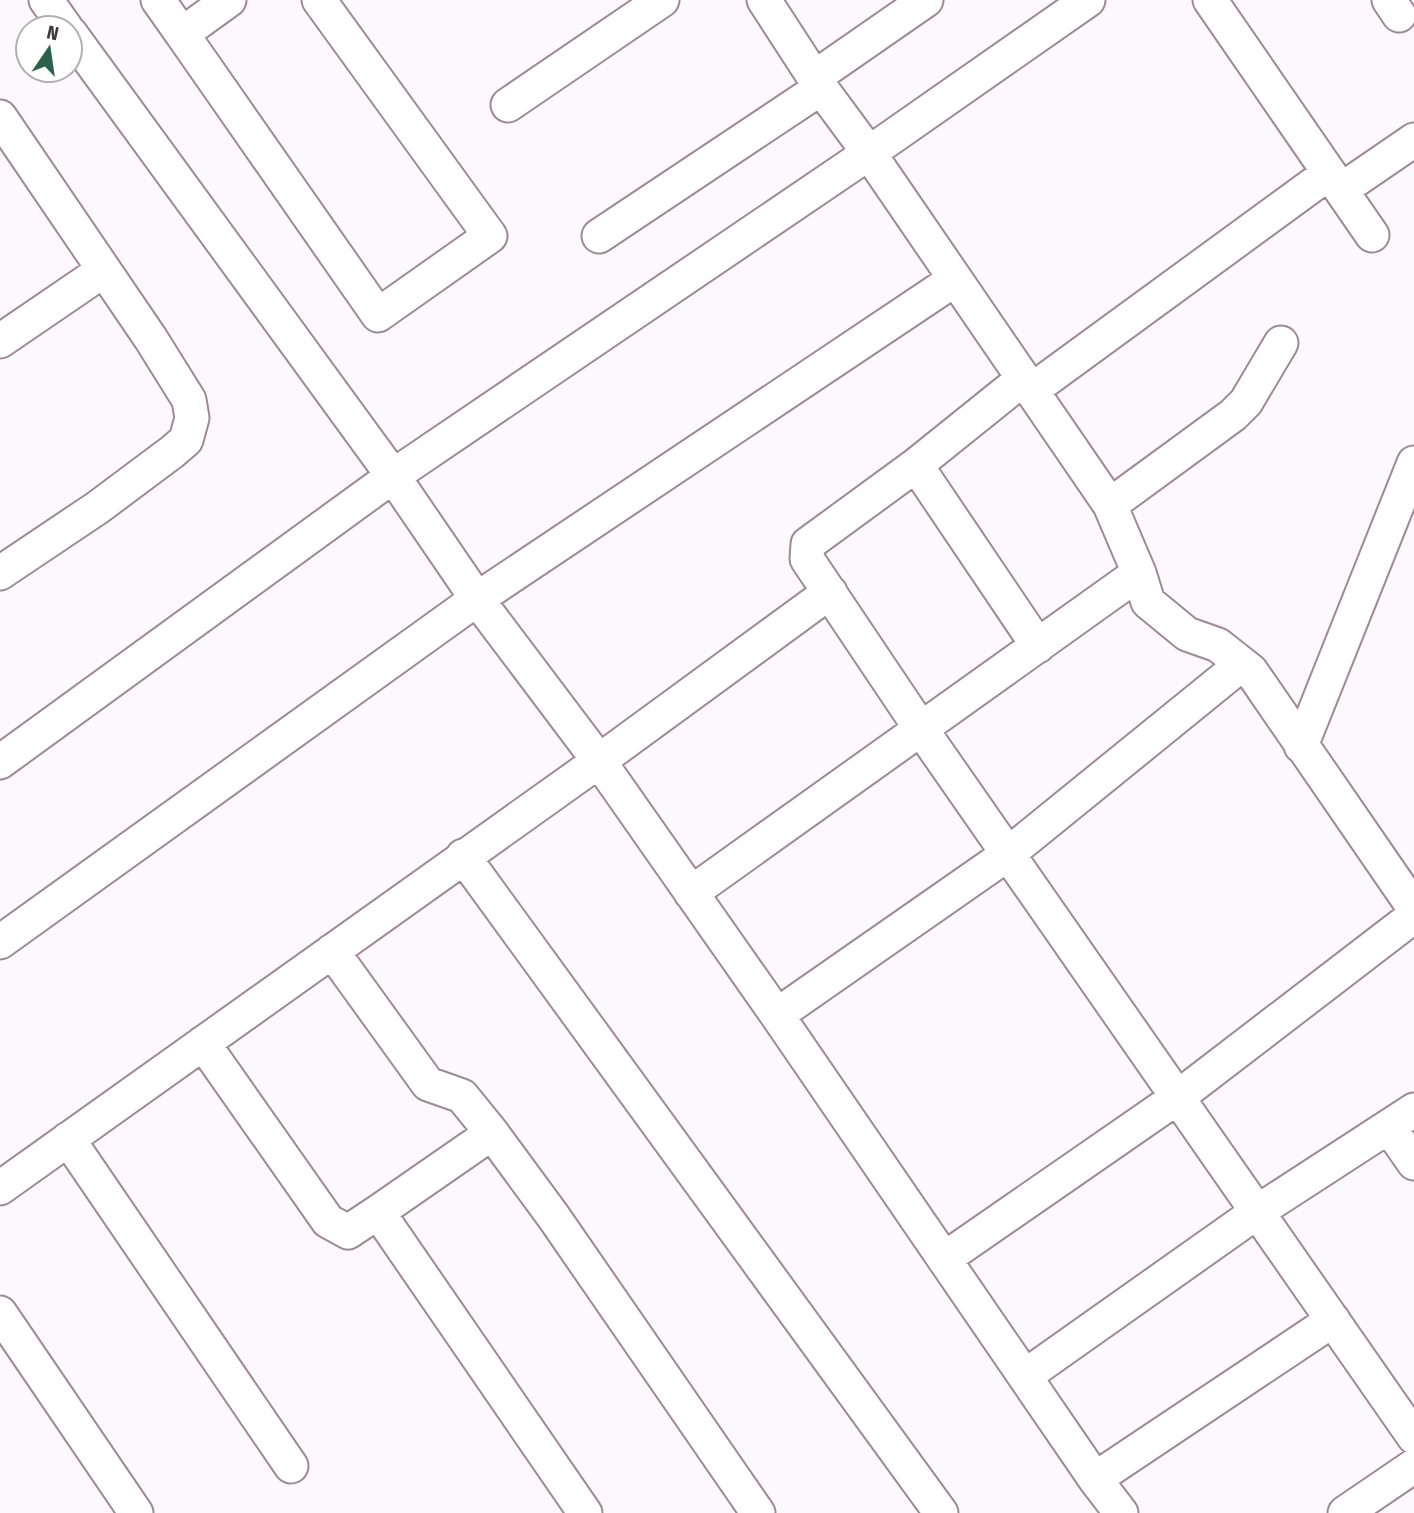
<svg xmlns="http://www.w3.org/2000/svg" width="1414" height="1513" font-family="'Fira Sans Condensed',sans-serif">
  <rect width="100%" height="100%" fill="#fdf8fb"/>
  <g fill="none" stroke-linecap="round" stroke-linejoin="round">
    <g stroke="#9e8994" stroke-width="37">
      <path id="minor" d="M46,0L66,28
        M158,0L182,34L229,0
        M764,0L821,88L869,153L1110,505L1139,573L1148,602L1187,634L1218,645L1251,671L1414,908
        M1210,0L1372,235
        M1389,0L1399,15
        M70,33L393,476L477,599L599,761L777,1015L1095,1479L1121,1513
        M182,34L378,315L490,236L319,0
        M815,77L926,0
        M508,105L662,0
        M0,117L151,339L189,400L192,418L186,440L172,452L97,508L0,573
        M1341,190L1414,140
        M599,236L821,88
        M0,341L104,270
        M1018,383L916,465L808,544L807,559L921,729L1414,1437
        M1032,390L1329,173
        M916,465L1038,646
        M1110,505L1233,415L1246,402L1281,343
        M1301,746L1414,463
        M0,762L393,476L869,153L1088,0
        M463,856L941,1513
        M691,893L1139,573
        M0,942L477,599L954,280
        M332,951L428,1084L462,1096L492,1133L553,1216L758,1513
        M777,1015L1008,854L1242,664
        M203,1043L328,1221L348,1232L378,1212L585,1513
        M1389,1127L1414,1163
        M68,1139L291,1466
        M0,1188L599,761L830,592
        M378,1212L492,1133
        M944,1259L1178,1097L1414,916
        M0,1313L136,1513
        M1025,1376L1257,1212L1414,1110
        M1095,1479L1333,1320
        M1345,1513L1414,1466"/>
    </g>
    <use href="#minor" stroke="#fff" stroke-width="33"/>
  </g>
  <g transform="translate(49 49) rotate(13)"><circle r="33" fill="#ffffff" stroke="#b3b0b2" stroke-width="2"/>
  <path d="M0-5L12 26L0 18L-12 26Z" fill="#28624b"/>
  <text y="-10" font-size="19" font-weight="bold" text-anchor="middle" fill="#42393e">N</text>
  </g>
</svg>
